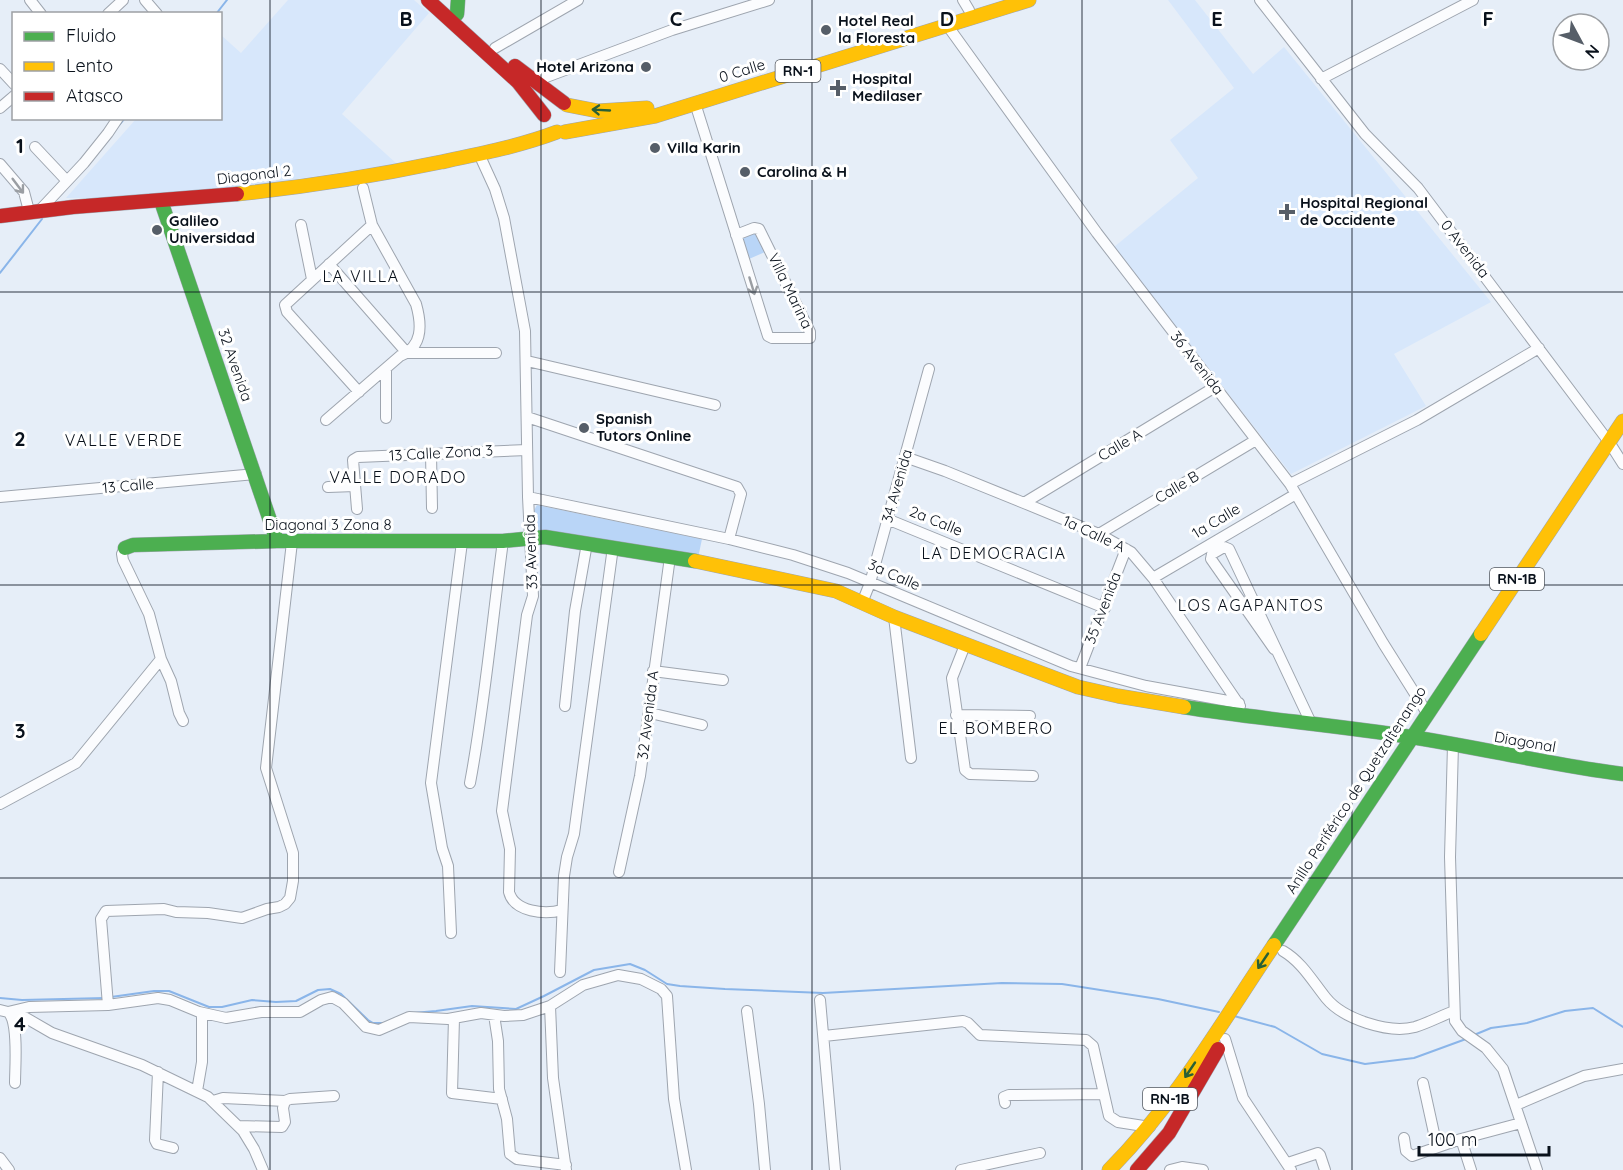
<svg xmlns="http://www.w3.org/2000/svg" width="1623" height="1170" font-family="Quicksand,sans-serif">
  <rect width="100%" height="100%" fill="#e6eef8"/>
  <path fill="#d7e7fb" d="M288,0H414L429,13L342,114L397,164L192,195L140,198H66L136,119L220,118L221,35L241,53Z
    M1168,0H1195L1253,74L1284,47L1491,302L1394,354L1426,406L1291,474L1114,247L1198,178L1170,140L1234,88Z"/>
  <path fill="#b9d5f7" d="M757,232L765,252L749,259L741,238Z
    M537,505L702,539L698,558L543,535C534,528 530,515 537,505Z"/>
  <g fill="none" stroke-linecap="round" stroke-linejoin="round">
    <path stroke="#8ab5e9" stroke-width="2" d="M216,14L227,0
      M119,125L125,118
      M0,273L42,219
      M111,997L154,991H169L209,1007H222L252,1000L276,1002L296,1001L318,990L330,989L341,994L368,1020L373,1023H382
      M0,998L22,1000L105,998
      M413,1013L436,1011L472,1006L516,1009L544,996L594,970L630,964L645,970L667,984L680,986L725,989L823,993L1002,983L1062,984L1158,999L1219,1012
      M1234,1016L1275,1027L1322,1054L1365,1064L1414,1058L1466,1039
      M1474,1035L1491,1028L1527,1023L1565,1011L1593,1008L1623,1027"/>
    <g stroke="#9ea5af" stroke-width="12">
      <path id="street" d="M30,0L41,14
        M145,0L157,14
        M963,0L969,10
        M1260,0L1365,134L1418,188L1609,442L1623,464
        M108,14L123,0
        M947,25L1097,233L1290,484L1383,643L1427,713
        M495,48L578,0
        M0,69L14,84
        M1321,79L1473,0
        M533,82L672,30L769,0
        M695,103L768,336L772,338H810V332L759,229L754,228L736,235
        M0,108L14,96
        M35,147L67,181
        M479,154L495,189L504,218L525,331L528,497L533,596L527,615L502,811L510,849L509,892C514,912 545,915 562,910
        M0,164L24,192L29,211
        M40,210L84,163L108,133L118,118
        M301,225L312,279
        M329,264L407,353H496
        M527,361L715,405
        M359,392L287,312L285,305L372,225
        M527,417L737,487L741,494L729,539
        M386,418V369
        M326,420L400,356C423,347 422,325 416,304L372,225L363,188
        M431,453L432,508
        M905,457L945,471L1024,503L1099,534L1131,552L1153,578L1240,706
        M1290,484L1417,420L1539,348
        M328,487L355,486
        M0,497L256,474
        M528,497L729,539L793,555L848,573L1071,666L1146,686L1239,703
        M1024,503L1215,387
        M357,509L353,460L358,457L527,450
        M887,519L1105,608
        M1099,534L1256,440
        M125,548L122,554L123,560L149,614L161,659L171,681L179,713L183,721
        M1153,578L1296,494
        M862,603L870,583L929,369
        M894,617L911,758
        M965,645L952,678L965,770L970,774L1033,776
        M1274,649L1211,559L1212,554L1224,547L1229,549L1311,723
        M1080,668L1126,549
        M653,671L723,680
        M565,706L575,611L586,549
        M650,713L702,725
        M956,715L1030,716
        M1453,745L1450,857L1455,1021L1462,1031L1486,1048L1503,1069L1537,1170
        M470,783C485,703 492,622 503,541
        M0,804L76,763L161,659
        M619,872L640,776L670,557
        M451,933L448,866L442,848L431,783L462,542
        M1283,951C1302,962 1313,982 1326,998C1343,1019 1389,1034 1415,1027C1428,1023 1441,1016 1454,1011
        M560,972L564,876L567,857L574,834L613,547
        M820,1000L835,1170
        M108,1005L101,919L106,911L164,909L176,912L208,913L242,918L267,909L279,907L285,904L290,898L293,881V853L266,768L292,542
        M550,1006L553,1078L566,1170
        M0,1010L8,1012L29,1007L108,1005L158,998L170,1000L199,1012L226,1018L261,1012H300L321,1000L332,997L343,1003L366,1027L379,1030L409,1017L448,1019L481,1013L504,1016L523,1015L550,1006L583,985L618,975L641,979L661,989L667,996L674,1099L686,1170
        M14,1011L52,1033L142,1065L208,1097L243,1131L254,1149L263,1170
        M747,1011L759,1104L765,1170
        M8,1012C19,1022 15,1067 15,1083
        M494,1015L498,1041L499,1089L507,1119L510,1154L517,1159L566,1165
        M454,1018L452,1093L502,1099
        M824,1036L963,1021L968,1023L980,1035L1086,1040L1093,1046L1109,1116L1118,1122L1150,1127
        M1225,1039L1243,1098L1291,1170
        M158,1072L155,1140L157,1144L173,1148
        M1423,1083L1437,1147
        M197,1091L202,1062V1013
        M213,1101L223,1098L285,1101L290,1099L334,1096
        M1005,1103L1004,1097L1009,1095L1104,1094
        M1516,1105L1584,1076L1623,1069
        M239,1126L282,1127L285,1122L283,1108L285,1101
        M1404,1138L1406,1151L1412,1156L1461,1139L1521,1123
        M1461,1139L1471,1170
        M0,1158L9,1170
        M1288,1163L1318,1153L1320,1155L1325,1170
        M961,1170L1040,1153
        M1170,1170L1182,1167L1203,1170"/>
    </g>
    <g stroke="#9ea5af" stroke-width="15">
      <path id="fast" d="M457,14L458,0
        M161,201L277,541
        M125,548L133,545L277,541H503L545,537L695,561
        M1184,707C1259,719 1336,725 1411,737C1482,748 1552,765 1623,774
        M1274,945L1481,634"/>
    </g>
    <g stroke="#9ea5af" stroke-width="15">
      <path id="slow" d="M567,105L598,111L647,108
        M565,132L655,116L1029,0
        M237,194C305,187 374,176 441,162C480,154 520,146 557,132
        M695,561L836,591L894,617L1078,687L1118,696L1184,707
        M1481,634L1623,421
        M1109,1170C1175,1104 1222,1022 1274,945"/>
    </g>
    <g stroke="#9ea5af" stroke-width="15">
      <path id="jam" d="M428,0L518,82L544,115
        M515,66L564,103
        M0,216L73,207L237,194
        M1137,1170L1169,1133L1218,1049"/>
    </g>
    <use href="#street" stroke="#fbfcfe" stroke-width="10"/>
    <use href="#fast" stroke="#4caf50" stroke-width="14"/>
    <use href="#slow" stroke="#ffc107" stroke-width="14"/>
    <use href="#jam" stroke="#c62828" stroke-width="14"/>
  </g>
  <defs><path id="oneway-shaft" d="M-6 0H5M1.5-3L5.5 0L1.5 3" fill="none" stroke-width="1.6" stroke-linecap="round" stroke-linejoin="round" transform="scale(1.5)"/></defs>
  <g stroke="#2a6036">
    <use href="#oneway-shaft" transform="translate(601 110) rotate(-177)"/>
    <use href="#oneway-shaft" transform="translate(1263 961) rotate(124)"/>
    <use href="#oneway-shaft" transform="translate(1190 1070) rotate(124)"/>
  </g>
  <g stroke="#9a9ea3">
    <use href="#oneway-shaft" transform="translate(18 186) rotate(53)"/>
    <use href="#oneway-shaft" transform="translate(752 286) rotate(73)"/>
  </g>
  <path fill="none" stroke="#09111b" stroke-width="1.5" stroke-opacity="0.55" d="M270,0V1170M541,0V1170M812,0V1170M1082,0V1170M1352,0V1170M0,292H1623M0,585H1623M0,878H1623"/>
  <g fill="#565e68" stroke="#fff" stroke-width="2">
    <circle cx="826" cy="30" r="6"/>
    <circle cx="646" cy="67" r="6"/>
    <path d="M835 79h6v6h6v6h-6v6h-6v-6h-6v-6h6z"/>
    <circle cx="655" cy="148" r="6"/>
    <circle cx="745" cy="172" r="6"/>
    <path d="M1284 203h6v6h6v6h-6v6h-6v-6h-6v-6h6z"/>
    <circle cx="157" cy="230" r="6"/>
    <circle cx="584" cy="428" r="6"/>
  </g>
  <g text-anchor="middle" stroke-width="6" stroke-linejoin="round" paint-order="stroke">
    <g fill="#fff" stroke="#53585f" stroke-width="1.5">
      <rect x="775.5" y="60" width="45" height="22" rx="4.5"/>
      <rect x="1490" y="568" width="54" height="22" rx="4.5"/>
      <rect x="1143" y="1088" width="54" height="22" rx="4.5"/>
    </g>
    <g font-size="14" font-weight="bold" fill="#09111b">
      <text x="798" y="76">RN-1</text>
      <text x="1517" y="584">RN-1B</text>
      <text x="1170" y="1104">RN-1B</text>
    </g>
    <g font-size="15" font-weight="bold" fill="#09111b" stroke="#fff" text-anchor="start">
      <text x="838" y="26">Hotel Real<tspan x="838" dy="17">la Floresta</tspan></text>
      <text x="634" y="72" text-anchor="end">Hotel Arizona</text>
      <text x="852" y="84">Hospital<tspan x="852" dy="17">Medilaser</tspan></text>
      <text x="667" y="153">Villa Karin</text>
      <text x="757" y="177">Carolina &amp; H</text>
      <text x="1300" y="208">Hospital Regional<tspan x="1300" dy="17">de Occidente</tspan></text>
      <text x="169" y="226">Galileo<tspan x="169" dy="17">Universidad</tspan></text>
      <text x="596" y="424">Spanish<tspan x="596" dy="17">Tutors Online</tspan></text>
    </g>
    <g font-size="15" fill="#09111b" stroke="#fff">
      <text transform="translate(742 71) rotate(-17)" y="5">0 Calle</text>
      <text transform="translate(254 175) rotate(-7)" y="5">Diagonal 2</text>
      <text transform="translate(1465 249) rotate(52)" y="5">0 Avenida</text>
      <text transform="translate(790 291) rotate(64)" y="5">Villa Marina</text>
      <text transform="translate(1197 363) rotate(52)" y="5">36 Avenida</text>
      <text transform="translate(235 365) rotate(71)" y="5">32 Avenida</text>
      <text transform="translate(1120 445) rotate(-31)" y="5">Calle A</text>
      <text transform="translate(441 453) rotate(-3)" y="5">13 Calle Zona 3</text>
      <text transform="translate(128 486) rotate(-5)" y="5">13 Calle</text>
      <text transform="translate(897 486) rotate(-74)" y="5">34 Avenida</text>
      <text transform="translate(1177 487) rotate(-31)" y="5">Calle B</text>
      <text transform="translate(936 521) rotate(22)" y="5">2a Calle</text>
      <text transform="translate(1216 521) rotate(-31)" y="5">1a Calle</text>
      <text x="328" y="530">Diagonal 3 Zona 8</text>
      <text transform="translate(1094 534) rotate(25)" y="5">1a Calle A</text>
      <text transform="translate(531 552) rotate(-92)" y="5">33 Avenida</text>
      <text transform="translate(894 575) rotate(24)" y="5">3a Calle</text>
      <text transform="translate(1103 608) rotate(-69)" y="5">35 Avenida</text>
      <text transform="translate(648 715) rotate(-83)" y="5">32 Avenida A</text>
      <text transform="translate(1525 742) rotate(10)" y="5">Diagonal</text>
      <text transform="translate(1356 790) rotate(-57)" y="5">Anillo Periférico de Quetzaltenango</text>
    </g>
    <g font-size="16" letter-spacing="1.5" fill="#09111b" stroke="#fff">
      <text x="361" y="282">LA VILLA</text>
      <text x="124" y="446">VALLE VERDE</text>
      <text x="398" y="483">VALLE DORADO</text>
      <text x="994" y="559">LA DEMOCRACIA</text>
      <text x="1251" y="611">LOS AGAPANTOS</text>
      <text x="996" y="734">EL BOMBERO</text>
    </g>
  </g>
  <g font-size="20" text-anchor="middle" font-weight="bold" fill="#09111b" stroke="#fff" stroke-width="6" stroke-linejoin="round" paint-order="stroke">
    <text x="406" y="26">B</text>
    <text x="676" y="26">C</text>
    <text x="947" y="26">D</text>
    <text x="1217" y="26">E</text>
    <text x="1488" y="26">F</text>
    <text x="20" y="153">1</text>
    <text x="20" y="446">2</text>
    <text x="20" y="738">3</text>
    <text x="20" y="1031">4</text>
  </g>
  <rect x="12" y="12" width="210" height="108" fill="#ffffff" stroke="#9da0a4" stroke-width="1.5"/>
  <rect x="24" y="32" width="30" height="9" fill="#4caf50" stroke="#9da0a4" stroke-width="1.5"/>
  <text x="66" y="42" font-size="18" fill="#09111b">Fluido</text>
  <rect x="24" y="62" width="30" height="9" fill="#ffc107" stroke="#9da0a4" stroke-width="1.5"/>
  <text x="66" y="72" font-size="18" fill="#09111b">Lento</text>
  <rect x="24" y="92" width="30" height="9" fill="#c62828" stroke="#9da0a4" stroke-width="1.5"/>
  <text x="66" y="102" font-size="18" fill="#09111b">Atasco</text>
  <g transform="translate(1581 42) rotate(131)"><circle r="28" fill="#ffffff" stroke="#9da0a4" stroke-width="1.5"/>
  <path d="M0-4.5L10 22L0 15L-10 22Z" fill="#565e68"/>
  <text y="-9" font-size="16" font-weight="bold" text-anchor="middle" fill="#09111b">N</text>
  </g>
  <path d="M1419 1146v9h130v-9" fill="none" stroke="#09111b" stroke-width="3"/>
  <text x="1428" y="1146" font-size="18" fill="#09111b" stroke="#ffffff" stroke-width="4.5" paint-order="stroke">100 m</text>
</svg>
